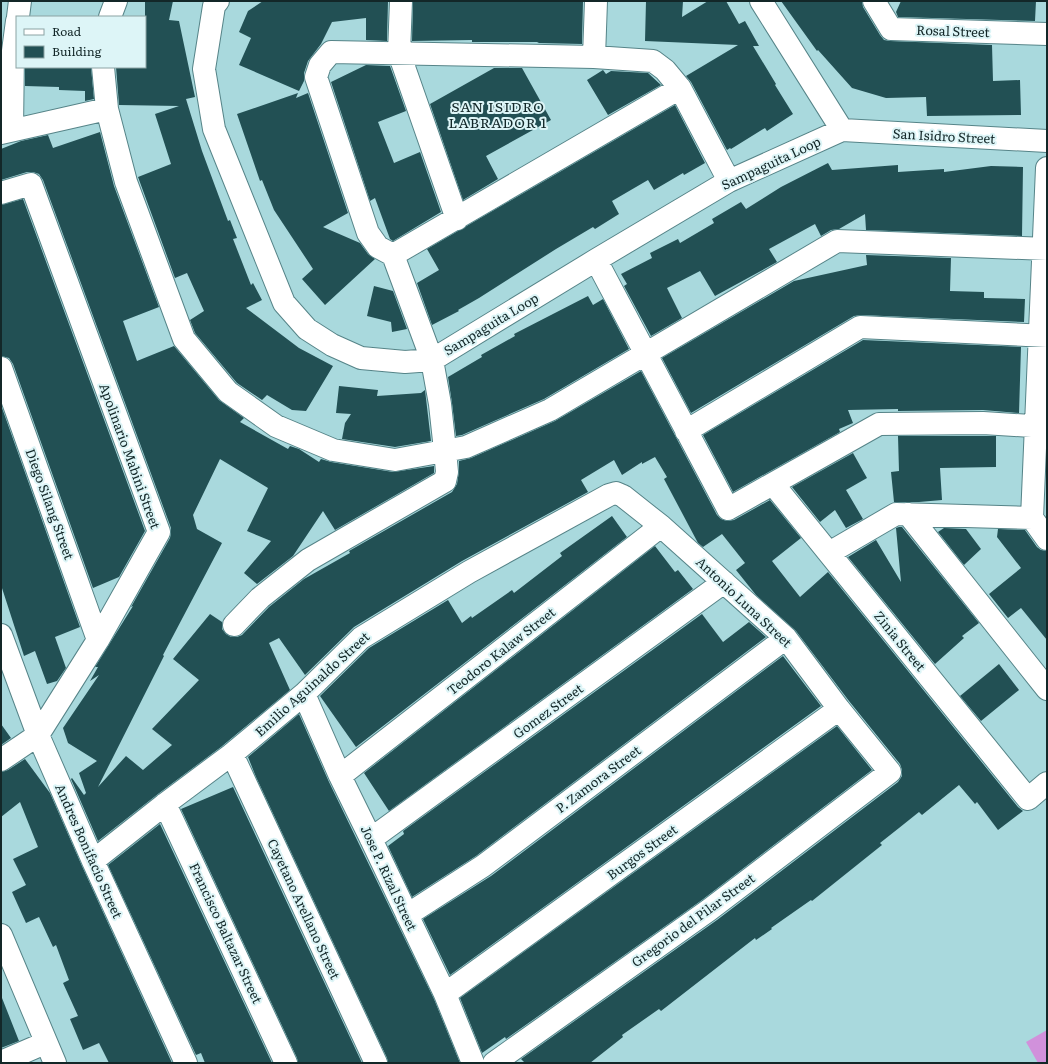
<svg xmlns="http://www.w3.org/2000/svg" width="1048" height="1064" font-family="Literata,serif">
  <rect width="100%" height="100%" fill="#a9d9dd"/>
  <path fill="#d191db" d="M1047,1030V1063H1038L1026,1042Z"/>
  <path fill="#225054" d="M145,1H173L169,20L179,21L195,97L186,99L202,151L228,221L230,220L237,238L233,239L251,285L253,283L262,300L246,308L299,348L333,366L306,411L292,410L267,395L262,400L237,383L195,333L190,320L204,311L187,273L175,278L138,177L171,164L155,114L179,106L119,105L116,67H145Z
    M263,1H388L387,41L366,40V18L332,22L321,44L308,61L304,73V81L299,91L239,65L251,38L239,32L248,11Z
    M413,1H583L582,44L537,43L539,42H472V40L412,41Z
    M646,1H683L682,17L708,1H726L739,24L745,21L759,46H753L776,84L775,85L793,114L767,131L765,128L731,149L730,148L727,150L691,82L686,76L738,45L645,41Z
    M781,1H862L863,7L880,35L884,40L890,41L992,45L993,81L1020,80L1021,115L927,116L926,97L886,98L852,88L818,50L817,51Z
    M901,1H1036L1035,21L898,17L896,12Z
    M366,65L390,66L406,111L378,122L394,163L420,152L441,212L393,241L390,239L375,198L370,201L331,82Z
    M25,67H91L94,99L85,101V91L59,90V87L25,86Z
    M494,68H522L551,120L486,156L498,179L463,200L430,104Z
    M603,70L606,74L611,71L648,73L661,85L608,115L587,80Z
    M298,93L296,98L308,93L348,213L323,227L360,243L368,254L375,259L325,305L302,279L313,269L274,210L262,180L260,181L237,114Z
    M675,105L705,163L684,175L683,173L654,190L648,180L612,201L619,214L595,229L593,227L556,249L479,298L458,310L459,311L432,325L417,283L439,270L427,249Z
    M100,132L114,186L159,307L123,321L137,361L174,346L219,400L244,418L240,422L288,449L290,446L299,449L319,462L321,459L331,462L393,472L434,466V473L335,530L323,511L293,556L257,584L244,573L271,541L247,531L268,488L220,459L193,515L197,529L222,543L163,655L164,656L98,787L126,756L143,770L172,745L152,729L199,680L173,659L210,614L222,622V629L226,634L231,637H237L242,635L269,607L304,579L350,553L349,551L452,492L457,484L459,471V461L471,458L555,421L641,371L717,515L721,519L727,521L734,520L770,500L801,538L772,561L800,597L828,572L1018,807L1023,811L998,830L977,802L975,804L959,785L922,815L919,812L899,828L880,843L882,845L812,901L811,900L771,928L772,929L756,940L755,938L661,1011L659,1009L622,1035L623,1037L590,1063H525L521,1059L717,920L898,782L902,776V770L900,764L849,701L796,631L756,595L736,570L745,563L722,534L703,547L698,543L664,479L667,477L655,457L642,464V462L622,475L614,460L581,480L588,492L462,561L354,627L305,675L279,638L269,643L290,690L221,747L158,794L98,841L71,779L72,778L84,795L86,793L79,773L97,761L68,743L63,728L99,675L90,681L98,667H95L133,606L131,607L170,538L171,533V528L43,180L39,174L33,172H27L1,180V149L21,141L48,135L53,148Z
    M828,163L832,170L898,165V172L944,169V172L991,166L1023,167L1022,236L866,230L865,214L839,229L831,230L821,236L815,224L769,249L777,262L715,296L700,271L667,288L682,318L651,336L624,286L627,284L621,274L652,258L650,253L678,239L680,243L714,223L712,219L741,202L746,209L781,187Z
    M23,199L145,531L119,577L93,588L13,364L9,358L1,356V205Z
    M866,255L951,258L950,291L984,292V298L1025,299L1024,322L861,315L854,316L691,413L662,358L794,281L867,265Z
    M374,286L393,291L407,329L392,332L391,322L367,316Z
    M588,296L593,305L603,299L629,349L544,399L462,435L456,436L452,403L448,377L482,357L481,355L515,336L514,334Z
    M863,340L1021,347L1019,413L983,410L898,411V409L848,410L853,423L839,429L840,432L733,492L703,435Z
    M339,386L378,390L377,396L421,393L425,390L431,441L395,447L342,439L345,423L351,414L336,413Z
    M1,405L80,627L55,637L66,668L57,681L47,684L35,651L24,656L1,585Z
    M898,436H996V467L940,468L942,500L919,502H894L891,472L899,471Z
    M853,453L867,478L846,490L863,519L846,528L835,510L820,522L792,487Z
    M612,516L627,537L356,747L320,696L369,648L448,600L462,623L471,616L472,618L512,590L514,593L562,556L560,553Z
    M899,527H902L979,623L962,636L964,638L935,664L848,557L876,540L901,582L896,528Z
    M944,528L966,529L981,549L964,565L938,532Z
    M998,529L1025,530L1037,547L1041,550L1047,551V640L1021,608L1008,618L989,594L1021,568L997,537Z
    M655,546L675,572L678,570L693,589L389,811L364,773Z
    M702,614L723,642L749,622L766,637L476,856L412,897L388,846L404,834L403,831Z
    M783,656L821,706L450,975L423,919L491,876Z
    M999,664L1019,690L981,721L960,696Z
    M299,714L329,782L434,999L460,1063H388L387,1058L256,777L248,757Z
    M1,724L11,738L1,745Z
    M837,726L872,770L702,900L506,1039L505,1037L482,1053L460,998Z
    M25,759L50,793L82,866L172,1063H109L99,1043L83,1050L70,1019L78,1016L63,983L69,980L56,945L53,947L39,917L26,923L12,892L26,885L13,859L38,847L20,802L1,817V772L8,770Z
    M233,787L362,1063H298L297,1058L181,809Z
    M160,824L272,1063H205L201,1053L196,1055L108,865Z
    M1,998H2L19,1041L1,1048Z"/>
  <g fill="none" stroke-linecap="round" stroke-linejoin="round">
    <g stroke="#568488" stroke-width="24">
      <path id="minor" d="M218,1L214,6L204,69L214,129L284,303L307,329L332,345L361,358L405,362L432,360L596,260L729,181L842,130L1047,141
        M401,1L399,53L457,219
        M761,1L842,130
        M874,1L891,29L1047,34
        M18,17L20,1
        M110,17L116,1
        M594,57L596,1
        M103,67L107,109L126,182L184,339L228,392L276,426L333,450L395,460L466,447L550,410L837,241L1047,249
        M12,130L13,51L17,21
        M1,133L107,109
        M1047,168L1032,518L1047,539
        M1,193L31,184L159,532L98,640L38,735L1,760
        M393,255L680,88
        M596,260L728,509L879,424L983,423L1047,427
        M1,368L98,640
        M686,431L860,327L1047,336
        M773,484L1028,799L1047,783
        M908,514L1047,689
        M829,553L896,514L1032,518
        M234,625L260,598L308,560L445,481L447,472L445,450L440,404L432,360L393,255L378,247L368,233L316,77L320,65L331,52L594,57L653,61L665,70L680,88L729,181
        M1,635L38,735L93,861L186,1063
        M304,694L340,776L371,839L445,994L473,1063
        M232,754L376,1063
        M340,776L661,526
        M165,804L286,1063
        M371,839L724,582
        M93,861L165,804L232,754L304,694L361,638L469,572L609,495L616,493L623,496L661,526L786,638L839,709L890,772L709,910L494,1063
        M407,915L483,866L786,638
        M1,935L55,1063
        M445,994L839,709
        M1,1062L45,1043"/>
    </g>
    <use href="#minor" stroke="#fff" stroke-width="22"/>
  </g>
  <g text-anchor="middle" stroke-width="4" stroke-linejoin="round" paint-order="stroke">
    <g font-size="13" fill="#132728" stroke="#ddf5f7">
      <text transform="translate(953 31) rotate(2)" y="5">Rosal Street</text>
      <text transform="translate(944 136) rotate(3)" y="5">San Isidro Street</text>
      <text transform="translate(771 163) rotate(-25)" y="5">Sampaguita Loop</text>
      <text transform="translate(491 324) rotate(-31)" y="5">Sampaguita Loop</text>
      <text transform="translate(130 456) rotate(70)" y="5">Apolinario Mabini Street</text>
      <text transform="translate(50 504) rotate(70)" y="5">Diego Silang Street</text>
      <text transform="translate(744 602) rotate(43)" y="5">Antonio Luna Street</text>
      <text transform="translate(900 641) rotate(51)" y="5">Zinia Street</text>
      <text transform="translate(501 651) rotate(-38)" y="5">Teodoro Kalaw Street</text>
      <text transform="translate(312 684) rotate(-42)" y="5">Emilio Aguinaldo Street</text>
      <text transform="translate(548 711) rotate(-36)" y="5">Gomez Street</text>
      <text transform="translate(598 779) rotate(-37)" y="5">P. Zamora Street</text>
      <text transform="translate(89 851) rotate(66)" y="5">Andres Bonifacio Street</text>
      <text transform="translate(642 852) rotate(-36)" y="5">Burgos Street</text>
      <text transform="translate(389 878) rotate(65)" y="5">Jose P. Rizal Street</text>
      <text transform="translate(304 909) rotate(65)" y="5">Cayetano Arellano Street</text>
      <text transform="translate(693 920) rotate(-36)" y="5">Gregorio del Pilar Street</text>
      <text transform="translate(226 933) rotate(65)" y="5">Francisco Baltazar Street</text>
    </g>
    <g font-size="14" letter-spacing="1" fill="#132728" stroke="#ddf5f7">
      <text x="498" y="112">SAN ISIDRO<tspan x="498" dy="16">LABRADOR 1</tspan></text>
    </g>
  </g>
  <rect width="1048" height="1064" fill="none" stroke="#132728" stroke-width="4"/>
  <rect x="16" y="16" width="130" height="52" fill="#ddf5f7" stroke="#8ca3a4"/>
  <rect x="24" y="29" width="20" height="6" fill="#ffffff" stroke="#8ca3a4"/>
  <text x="52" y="36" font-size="12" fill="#132728">Road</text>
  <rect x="24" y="46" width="20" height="12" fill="#225054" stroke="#8ca3a4"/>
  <text x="52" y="56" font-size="12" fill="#132728">Building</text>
</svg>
